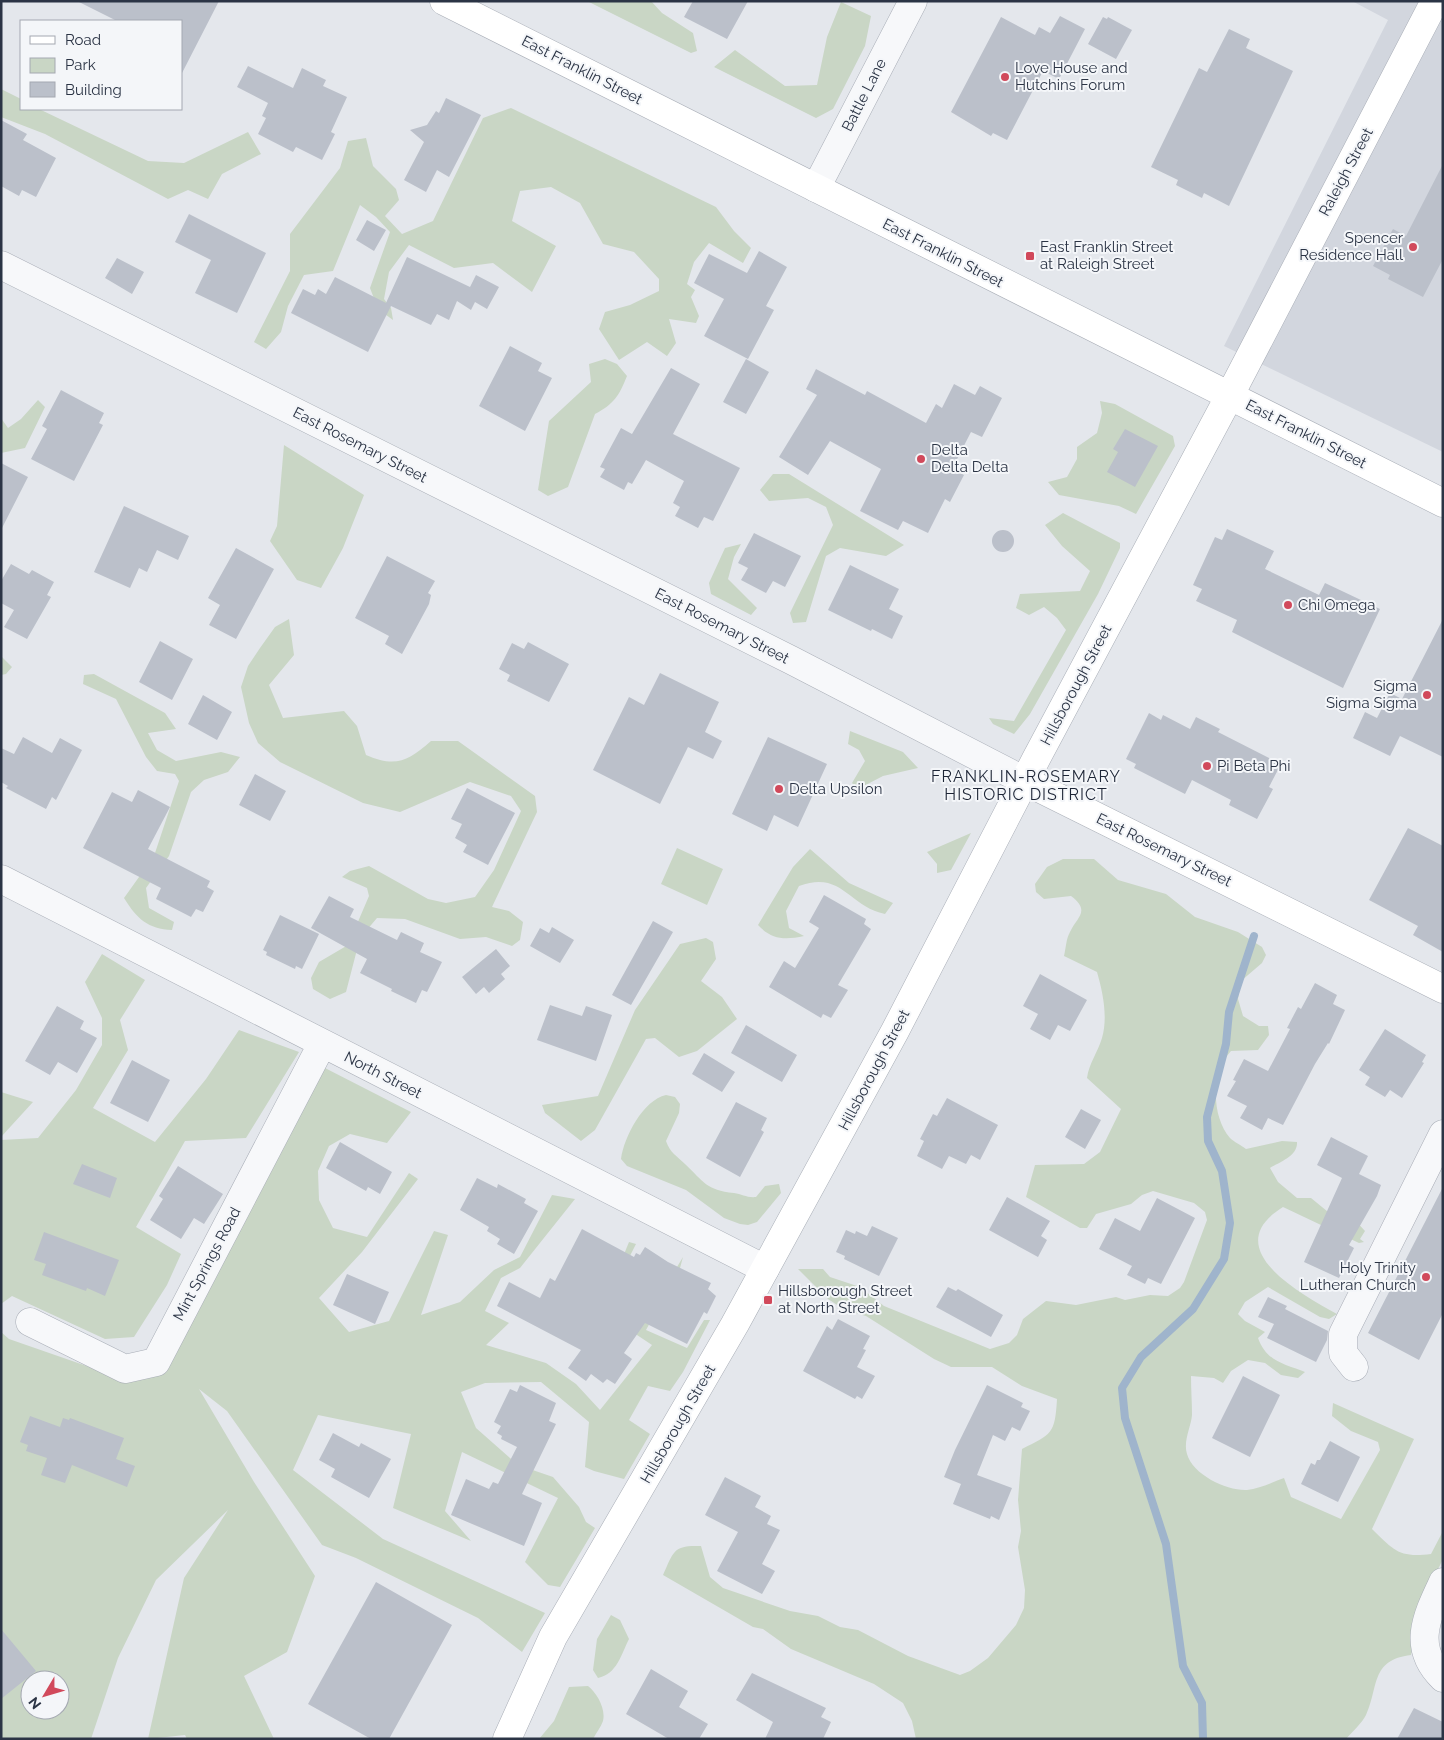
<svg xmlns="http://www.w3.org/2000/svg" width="1444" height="1740" font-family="Raleway,sans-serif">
  <rect width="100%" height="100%" fill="#e4e7ec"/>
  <path fill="#d2d6de" d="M1352,1H1443V452L1224,346L1388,20Z"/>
  <path fill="#c9d6c5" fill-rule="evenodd" d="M587,1H651L662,13L693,33L697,51L691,53Z
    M841,2L871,16L865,46L833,109L816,118L714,67L735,50L785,86L817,85L827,37Z
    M1,89L21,99V109H39L148,161L184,163L248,132L261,154L222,174L208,199L188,190L168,199L45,134L1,117Z
    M511,108L716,207L734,231L751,248L743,263L709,243L694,262L687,284L695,290L691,297L699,316L696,323L669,319L676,343L667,356L647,342L619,360L599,329L605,312L630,305L659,291V279L634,252L603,244L580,203L551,187L520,191L512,221L556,246L532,292L493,263L454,268L409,245L389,272L384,299L391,308L393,320L378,309L370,288L390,232L376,217L360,205L333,271L304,275L288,306L281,332L266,349L254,342L290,271V234L340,168L348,141L366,138L373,166L396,189L399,200L385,216L402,234L433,221L483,118Z
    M605,359L617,364L627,376C619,396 614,404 595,414L568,487L548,496L538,490L549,421L591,382L589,364Z
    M38,400L45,407L25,448L1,453V418L8,428L21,419Z
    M1100,401L1115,404L1173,436L1175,446L1136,514L1119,506L1059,495L1048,482L1067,477L1077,459V447L1097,433L1102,413Z
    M284,445L364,495L343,548L321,588L297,580L270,541L277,526Z
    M773,474H789L904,545L886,556L840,548L826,556L806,622L793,623L790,613L833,525L826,507L808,498L769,501L760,490Z
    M1063,513L1120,543V548L1098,594L1030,714L1014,734L993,724L989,718L1014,721L1066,630L1057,618L1044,607L1029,615L1016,608L1020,594L1080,591L1090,571L1062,546L1045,525Z
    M741,544L734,557L728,579L757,608L751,615L711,594L709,583L725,548Z
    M289,619L294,655L269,685L283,718L344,711L357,726L366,755C396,768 408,761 431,741H458L535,796L537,812L492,907L509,911L523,922L520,940L512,946L486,937L460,939L405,919L377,918L360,938L346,992L330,999L313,989L311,978L319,962L348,945L369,896L367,888L342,877L350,871L369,866L428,899L446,903L475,897L494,870L521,811L511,796L470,782L400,812L363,803L280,762L258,743L249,723L241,687L248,666L260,648L275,627Z
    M1,656L12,667L6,674L1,675Z
    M94,674L165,713L176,729L148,733L157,750L176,761L221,752L240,757L228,772L204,780L191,792L169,856L146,888L149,908L174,922L172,930C148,929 137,919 124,898L154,856L179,781L175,774L157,771L146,757L116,699L83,684L84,675Z
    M850,731L903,752L918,768L883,776L858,789L852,783L865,761L859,750L848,744Z
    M971,833L951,870L937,873V864L927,852Z
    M677,848L723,869L707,905L661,884Z
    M810,849L849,883L893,903L885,914C848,906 842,870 799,886L786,911L789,928L804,936C785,940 772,940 758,925L793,867Z
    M1063,859H1094L1118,880L1166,894L1195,917L1238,932L1262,947L1266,955L1262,963L1241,981L1238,999L1243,1016L1259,1026H1268L1269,1035L1258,1050L1231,1051C1211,1072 1211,1116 1230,1138C1234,1142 1241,1145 1246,1149L1282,1141L1297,1142C1298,1156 1280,1162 1270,1168L1278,1182L1297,1198H1311L1333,1216L1353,1218L1365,1231L1360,1239L1364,1242L1359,1243L1283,1207C1217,1248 1299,1293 1337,1314L1329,1319L1320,1317L1268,1287L1245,1302L1238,1314L1245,1321L1265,1332L1258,1338C1266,1361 1284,1364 1305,1372L1298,1378L1281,1375L1265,1363L1248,1360L1231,1371L1223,1383L1214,1378L1191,1376C1191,1389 1192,1403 1192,1415C1191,1427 1183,1441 1187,1454C1193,1475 1227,1491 1247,1490C1259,1489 1273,1482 1284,1478L1291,1497L1341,1519L1380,1450L1378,1442L1351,1431L1332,1416L1333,1403L1414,1439L1372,1529C1394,1550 1398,1558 1431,1554L1443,1531V1559L1423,1600L1411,1655C1370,1660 1379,1687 1366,1715C1362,1723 1352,1732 1346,1739H916L912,1721L903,1703L874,1684L791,1649L763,1629L753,1627L663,1575C674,1551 673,1545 701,1546L710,1577L723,1588L790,1611L818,1616L840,1627L858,1630L908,1656L960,1675L970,1671L988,1658L1016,1625L1024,1608L1025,1590L1018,1547L1021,1531L1018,1500L1022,1449C1052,1434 1055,1434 1057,1399L1022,1386L992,1367H951L934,1359L866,1316L845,1310L828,1299L798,1269H823L830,1277L860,1287L884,1306L990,1349L1009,1343L1017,1335L1023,1319L1046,1301L1076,1305L1116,1297L1125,1300L1150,1295L1168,1296L1180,1288L1184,1282L1207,1220L1205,1212L1194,1203L1153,1191L1142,1195L1131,1204L1096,1214L1087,1228H1080L1026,1197L1035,1165L1084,1164L1100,1152L1121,1109L1087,1078C1089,1063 1098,1052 1102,1038C1108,1017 1103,993 1097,972L1064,956C1066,948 1066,939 1070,932C1077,917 1091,911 1071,896L1044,899L1036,892L1035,884L1047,867Z
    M706,938L713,942L716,959L701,981L722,997L737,1019L697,1051L679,1057L655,1038L646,1039L595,1130L581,1141L545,1113L542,1105L598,1096L635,1010L680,944Z
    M102,954L145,980L120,1020L128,1050L93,1108L155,1142L206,1079L239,1030L299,1052L246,1138L185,1141L136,1227L181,1254L167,1285L134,1337L105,1339L12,1296L1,1304V1140L38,1138L76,1090L102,1045V1018L85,982Z
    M323,1067L411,1112L387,1143L350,1134L329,1146L318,1171L319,1200L333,1228L367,1237L409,1173L418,1179L362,1252L319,1298L349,1332L389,1321L434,1231L448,1235L421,1315L460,1302L494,1270L520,1257L552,1195L575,1199L520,1268L501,1278L485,1311L509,1323L486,1345L546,1363L576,1384L600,1410L652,1345L601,1311L629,1242L636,1244L607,1301L647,1317L683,1257L680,1268L646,1330L687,1348L704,1320H710L683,1372L670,1391L648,1386L629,1420L650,1434L624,1479L594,1471L585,1467L589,1422L541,1382L485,1383L461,1392L476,1428L518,1465L553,1477L579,1507L586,1522L595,1528L560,1587L548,1585L525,1562L558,1498L462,1452L445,1511L471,1541L393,1508L411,1434L318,1415L293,1470L383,1539L545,1613L522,1652L478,1618L356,1558L322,1545L227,1411L199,1389L254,1482L315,1576L287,1652L244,1676L274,1739H187L185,1735L148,1739L184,1578L228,1510L156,1580L118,1658L91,1739H1V1332L9,1339L124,1379L144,1377ZM30,1680H60V1710H30Z
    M1,1092L33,1102L1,1137Z
    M666,1095L675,1097L680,1104L679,1113L666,1141C670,1153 677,1156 685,1164C704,1182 706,1190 734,1193C742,1194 747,1198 756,1197L765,1186L779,1184L781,1193L757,1222L748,1225L740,1224L724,1218L686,1190L627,1166L621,1159C624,1137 643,1100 666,1095Z
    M611,1615L620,1620L629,1639C621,1655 617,1674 598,1678L593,1670L597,1639Z
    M588,1686C597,1693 606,1709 603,1721C601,1727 596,1733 593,1739H539L554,1721L569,1687Z"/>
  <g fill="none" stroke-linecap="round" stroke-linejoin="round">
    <path stroke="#9fb4cc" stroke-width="8" d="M1203,1739L1202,1703L1183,1666L1166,1544L1125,1418L1122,1388L1141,1357L1193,1309L1224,1259L1230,1223L1222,1171L1208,1141L1207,1117L1226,1044L1229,1012L1254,936"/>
  </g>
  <path fill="#bbc0ca" d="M77,1H219L181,75V21H117Z
    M693,1H748L727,39L684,17Z
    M1060,16L1085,29L1059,79L1043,71L1007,140L993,133L991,136L951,112L1001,17L1035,35L1039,27L1050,33Z
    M1103,17L1107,19L1108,17L1132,30L1116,59L1088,44Z
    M1229,29L1250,39L1246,48L1293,71L1229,206L1204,193L1202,198L1176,185L1178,180L1151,167L1199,68L1207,72Z
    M248,66L293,88L302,68L326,80L323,86L347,97L331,132L335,134L322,160L296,147L293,152L258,134L266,118L262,116L268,103L237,87Z
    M446,98L481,115L449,177L437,170L426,192L404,180L424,142L410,130L427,125L436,111L439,113Z
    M1,120L27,134L23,140L56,158L36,197L22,190L19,196L1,186Z
    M1443,164V259L1423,297L1388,279L1390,275L1373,266L1393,229L1406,236Z
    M189,214L266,253L237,313L195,293L211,260L175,242Z
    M367,220L386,230L374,251L356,240Z
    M759,251L787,267L766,306L774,310L748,359L704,336L724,299L694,283L709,254L747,273Z
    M407,257L470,287L476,275L499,287L487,309L475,302L471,310L457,301L449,320L437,314L431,325L391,306L368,352L291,313L303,289L315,295L318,289L326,294L335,277L386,303Z
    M117,258L144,272L132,294L105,278Z
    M510,346L542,363L538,371L552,378L525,431L479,406Z
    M746,359L769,372L746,414L723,402Z
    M671,368L700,384L673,434L740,468L713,521L704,517L698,528L675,516L680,507L673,503L684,481L646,460L632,484L628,482L624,490L600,477L605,469L600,467L621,428L632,434Z
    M816,369L865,395L867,391L926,423L936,404L942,408L954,384L975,395L980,386L1002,398L982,437L971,432L952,469L964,475L950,502L945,499L928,533L903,521L898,530L860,511L881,469L830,441L808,475L779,457L817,395L806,389Z
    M61,390L104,413L99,423L103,425L74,481L31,459L47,429L42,426Z
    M1125,429L1158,446L1135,487L1107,472L1118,452L1113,449Z
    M1,463L28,477L1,530Z
    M124,506L189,536L178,560L157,550L147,572L139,568L130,588L94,572Z
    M1227,529L1274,551L1265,569L1319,595L1325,583L1380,609L1343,688L1232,632L1237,620L1196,601L1202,589L1193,585L1215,537L1222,540Z
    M992 541a11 11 0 1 1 22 0a11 11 0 1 1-22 0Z
    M754,533L801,556L785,587L773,581L766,593L741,580L748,568L738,563Z
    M236,548L274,569L236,639L209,625L220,605L208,598Z
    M387,556L435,581L428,593L431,595L429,604L402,654L385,644L389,636L355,618Z
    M11,564L29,574L32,570L54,582L47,595L51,597L27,639L4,627L14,610L1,603V581Z
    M850,565L899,589L889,609L903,616L892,639L872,629L871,631L828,610Z
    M1443,619V757L1400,736L1390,756L1353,738L1365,712L1377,718L1390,693L1402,699Z
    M160,641L193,659L172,700L139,682Z
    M528,642L569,664L549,702L507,681L510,675L499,669L512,643L524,649Z
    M660,673L719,702L705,732L722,741L713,759L688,747L660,804L593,770L629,697L644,705Z
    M203,695L232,712L217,740L188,724Z
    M1149,713L1161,720L1163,715L1190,729L1196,717L1220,729L1218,732L1281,764L1269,787L1273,789L1257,819L1229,805L1231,800L1192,780L1185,794L1134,768L1136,764L1126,759Z
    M23,737L52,753L60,738L82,750L56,800L52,797L46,809L6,788L8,786L1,782V748L14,754Z
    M768,737L827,764L798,827L774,815L767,831L732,814Z
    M255,774L286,791L270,821L239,805Z
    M467,788L515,813L488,865L463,852L467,845L455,838L462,824L451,819Z
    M138,790L170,807L148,849L210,881L207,887L214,891L203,912L196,909L191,917L156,899L161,888L83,848L112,792L132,802Z
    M1408,828L1443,846V952L1413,935L1418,926L1369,900Z
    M824,895L866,919L864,924L871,929L838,985L848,990L831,1018L823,1014L821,1018L769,987L784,961L795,968L819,928L809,922Z
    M329,896L354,909L350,917L397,940L401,932L424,943L420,952L442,962L427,992L422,990L416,1003L391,991L392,989L360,973L367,959L311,928Z
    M280,915L319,934L302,969L296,966L295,969L266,955L267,952L263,950Z
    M653,921L673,932L631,1005L612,995Z
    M552,927L574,940L560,963L530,946L540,928L549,933Z
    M496,949L510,966L501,974L505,979L489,993L484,987L476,994L462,977Z
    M1040,974L1087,1000L1070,1031L1058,1025L1050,1040L1030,1029L1038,1014L1023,1006Z
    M1315,983L1337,995L1333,1004L1345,1010L1329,1044L1328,1043L1315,1064L1283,1125L1268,1118L1262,1130L1240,1118L1247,1106L1227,1096L1236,1081L1233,1080L1244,1059L1268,1071L1290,1029L1287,1028L1298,1007L1301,1009Z
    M550,1005L582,1016L586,1006L612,1015L596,1061L537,1040Z
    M57,1006L84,1021L80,1029L97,1038L77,1073L58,1062L50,1075L25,1061Z
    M746,1025L797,1055L782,1082L731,1053Z
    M1385,1029L1426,1055L1422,1062L1424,1063L1402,1098L1390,1090L1385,1097L1365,1085L1370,1077L1359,1070Z
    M704,1053L735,1072L722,1092L692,1074Z
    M132,1060L170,1080L148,1122L110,1103Z
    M947,1098L998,1125L980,1160L971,1155L966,1164L949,1156L942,1169L917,1156L924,1141L920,1139L933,1114L937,1116Z
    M736,1102L767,1118L761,1130L764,1132L740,1177L706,1158Z
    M1081,1109L1101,1120L1085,1149L1065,1137Z
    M1331,1137L1368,1156L1359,1174L1381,1185L1377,1196L1349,1245L1354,1248L1339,1278L1304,1262L1342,1178L1317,1165Z
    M340,1142L392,1172L380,1194L368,1187L366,1191L326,1168Z
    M82,1164L117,1178L110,1198L73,1184Z
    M178,1166L223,1194L204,1224L194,1218L181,1239L150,1220L163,1199L159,1196Z
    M477,1178L497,1188L498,1184L526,1199L524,1203L538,1211L514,1254L497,1244L500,1239L487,1231L489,1227L460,1210Z
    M1443,1187V1313L1419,1360L1368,1333Z
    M1007,1197L1050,1221L1041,1236L1047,1240L1038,1257L989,1230Z
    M1157,1198L1195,1218L1161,1284L1148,1278L1145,1284L1127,1275L1132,1266L1099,1249L1115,1218L1140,1231Z
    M872,1226L898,1238L879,1276L844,1259L845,1256L836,1252L846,1230L855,1234L856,1231L867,1236Z
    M582,1229L634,1257L636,1253L640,1255L645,1247L668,1262L711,1283L708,1289L716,1296L707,1314L704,1312L687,1344L645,1323L624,1353L632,1359L615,1384L607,1379L603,1383L591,1374L586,1381L568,1368L581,1350L497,1306L509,1282L540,1298L550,1278L555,1281Z
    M44,1232L119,1260L105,1296L87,1288L86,1291L42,1275L46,1264L34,1260Z
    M347,1274L389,1292L375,1324L333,1305Z
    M948,1287L956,1291L958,1289L1003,1315L991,1337L936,1307Z
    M1268,1297L1287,1306L1285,1309L1328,1331L1327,1340L1316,1362L1267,1338L1274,1324L1258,1317Z
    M838,1319L870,1336L863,1349L866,1350L857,1367L875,1376L862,1399L857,1396L855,1399L803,1371L827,1326L832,1330Z
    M1243,1376L1280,1395L1250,1457L1212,1438Z
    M520,1385L556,1403L549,1421L556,1424L522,1494L542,1503L524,1546L451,1515L466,1479L489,1489L493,1482L498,1484L517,1447L501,1439L502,1436L497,1433L501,1426L494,1422L510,1389L517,1392Z
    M987,1385L1023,1403L1021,1407L1030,1411L1020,1431L1012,1427L1005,1441L993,1435L977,1475L1012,1488L999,1520L991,1516L990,1519L953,1504L961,1484L944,1477L955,1450Z
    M30,1416L60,1427L63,1418L69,1420L70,1418L124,1438L116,1459L135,1466L127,1487L72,1465L65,1483L41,1475L47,1458L26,1451L28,1445L20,1442Z
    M333,1433L359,1447L361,1443L391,1459L369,1498L331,1477L335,1469L319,1460Z
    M1330,1441L1360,1457L1338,1502L1301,1484L1311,1463L1315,1465L1317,1460H1320Z
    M725,1477L761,1496L755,1507L771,1516L767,1524L780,1530L762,1564L775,1571L762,1594L717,1571L738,1532L705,1515Z
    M376,1582L452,1625L389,1739H371L308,1704Z
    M1,1629L36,1671L1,1699Z
    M651,1669L688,1691L679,1707L708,1724L699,1739H669L626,1714Z
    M752,1673L826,1708L821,1717L831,1722L823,1739H765L773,1722L736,1700Z
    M1414,1708L1443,1722V1739H1397Z"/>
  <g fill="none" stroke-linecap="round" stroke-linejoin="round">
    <g stroke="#a9aeb7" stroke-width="29">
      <path id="street" d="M816,188L913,1
        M1,265L791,660L1025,781
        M1,879L765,1269
        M30,1322L125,1369L156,1362L322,1044
        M1354,1367L1343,1353V1334L1443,1134
        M1443,1582C1427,1616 1411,1647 1443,1678"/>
    </g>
    <g stroke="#a9aeb7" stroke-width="29">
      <path id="secondary" d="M444,1L1443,503
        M1025,781L1443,989
        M507,1739L553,1637L735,1324L895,1031L1036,759L1230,395L1435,1"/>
    </g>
    <use href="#street" stroke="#f7f8fa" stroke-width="28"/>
    <use href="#secondary" stroke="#fff" stroke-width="28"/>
  </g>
  <g fill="#d1495b" stroke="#f4f6f9" stroke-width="2">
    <circle cx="1005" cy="77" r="5"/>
    <circle cx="1413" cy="247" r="5"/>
    <rect x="1025" y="251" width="10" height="10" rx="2.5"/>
    <circle cx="921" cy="459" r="5"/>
    <circle cx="1288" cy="605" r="5"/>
    <circle cx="1427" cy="695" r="5"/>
    <circle cx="1207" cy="766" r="5"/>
    <circle cx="779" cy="789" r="5"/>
    <circle cx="1426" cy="1277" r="5"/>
    <rect x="763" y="1295" width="10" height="10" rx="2.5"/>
  </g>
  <g text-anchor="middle" stroke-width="4" stroke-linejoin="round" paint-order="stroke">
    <g font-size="15" fill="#2b3445" stroke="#f4f6f9" text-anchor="start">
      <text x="1015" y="73">Love House and<tspan x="1015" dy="17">Hutchins Forum</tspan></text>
      <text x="1403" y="243" text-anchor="end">Spencer<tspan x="1403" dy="17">Residence Hall</tspan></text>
      <text x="1040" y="252">East Franklin Street<tspan x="1040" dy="17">at Raleigh Street</tspan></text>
      <text x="931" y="455">Delta<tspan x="931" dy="17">Delta Delta</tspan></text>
      <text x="1298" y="610">Chi Omega</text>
      <text x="1417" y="691" text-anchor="end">Sigma<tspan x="1417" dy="17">Sigma Sigma</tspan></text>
      <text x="1217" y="771">Pi Beta Phi</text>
      <text x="789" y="794">Delta Upsilon</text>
      <text x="1416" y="1273" text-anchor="end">Holy Trinity<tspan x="1416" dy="17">Lutheran Church</tspan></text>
      <text x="778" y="1296">Hillsborough Street<tspan x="778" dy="17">at North Street</tspan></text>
    </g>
    <g font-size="15" fill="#2b3445" stroke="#f4f6f9">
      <text transform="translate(582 70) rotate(27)" y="5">East Franklin Street</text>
      <text transform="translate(864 95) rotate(-63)" y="5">Battle Lane</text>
      <text transform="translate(1346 172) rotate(-62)" y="5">Raleigh Street</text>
      <text transform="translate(943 253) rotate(27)" y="5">East Franklin Street</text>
      <text transform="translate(1306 434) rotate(27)" y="5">East Franklin Street</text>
      <text transform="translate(360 445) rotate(27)" y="5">East Rosemary Street</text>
      <text transform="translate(722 626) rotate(27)" y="5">East Rosemary Street</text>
      <text transform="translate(1076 685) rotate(-62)" y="5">Hillsborough Street</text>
      <text transform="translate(1164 850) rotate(26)" y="5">East Rosemary Street</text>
      <text transform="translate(874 1070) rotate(-62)" y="5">Hillsborough Street</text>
      <text transform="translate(383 1075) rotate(27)" y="5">North Street</text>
      <text transform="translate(207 1264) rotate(-62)" y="5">Mint Springs Road</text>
      <text transform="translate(678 1424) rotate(-60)" y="5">Hillsborough Street</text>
    </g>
    <g font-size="16" letter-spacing="1" fill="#1d2536" stroke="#f4f6f9">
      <text x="1026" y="782">FRANKLIN-ROSEMARY<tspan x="1026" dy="18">HISTORIC DISTRICT</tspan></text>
    </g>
  </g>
  <rect width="1444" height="1740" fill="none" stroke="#2b3445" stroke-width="5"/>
  <rect x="20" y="20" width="162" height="90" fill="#f4f6f9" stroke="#a4a8b1"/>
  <rect x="30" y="36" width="25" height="8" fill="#ffffff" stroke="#a4a8b1"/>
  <text x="65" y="45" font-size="15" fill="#2b3445">Road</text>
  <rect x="30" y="58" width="25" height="15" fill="#c9d6c5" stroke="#a4a8b1"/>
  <text x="65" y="70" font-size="15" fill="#2b3445">Park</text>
  <rect x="30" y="82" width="25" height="15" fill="#bbc0ca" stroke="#a4a8b1"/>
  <text x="65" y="95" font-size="15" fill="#2b3445">Building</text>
  <g transform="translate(45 1695) rotate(232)"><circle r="24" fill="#f4f6f9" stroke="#a4a8b1"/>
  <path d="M0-4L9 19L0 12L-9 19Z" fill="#d1495b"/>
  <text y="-8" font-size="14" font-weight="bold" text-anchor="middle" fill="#2b3445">N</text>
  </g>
</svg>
